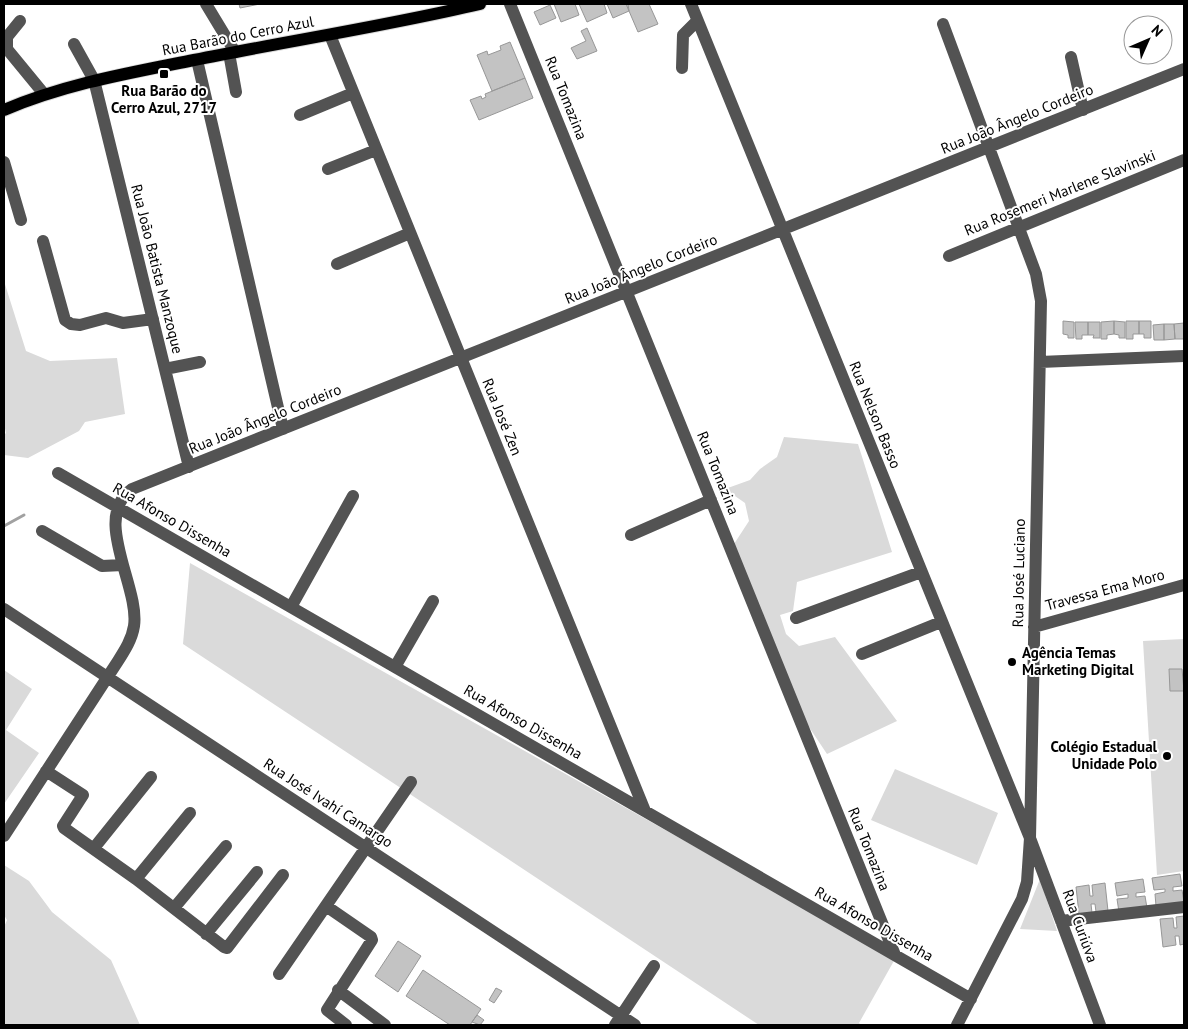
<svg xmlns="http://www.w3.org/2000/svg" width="1188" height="1029" font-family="'PT Sans',sans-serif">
  <rect width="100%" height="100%" fill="#fff"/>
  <path fill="#dadada" d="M4,281L26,351L50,361L117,358L125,414L85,422L79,431L28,458L4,455V435L6,433L4,424Z
    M784,437L858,444L892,552L797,582L793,611L780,615L786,634L799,646L835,637L897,721L827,754L805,721L734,544L749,521L745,503L725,489L750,480L760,469L777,457Z
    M190,563L895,959L859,1023L861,1025H759L183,644Z
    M1184,639V871L1157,875L1143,641Z
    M4,670L32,689L6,730L39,753L4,804Z
    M895,769L998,813L977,865L871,820Z
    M4,865L29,881L52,912L111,960L140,1025H4V927L7,920L4,915Z
    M1040,879L1057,931L1020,929Z"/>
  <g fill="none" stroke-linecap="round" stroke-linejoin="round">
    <path stroke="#a1a1a1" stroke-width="3" d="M4,526L24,515"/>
  </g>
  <path fill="#c3c3c3" stroke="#979797" d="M239,4H260L240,8Z
    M554,4H575L579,15L561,22Z
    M579,4H604L607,13L587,22Z
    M607,4H628L629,11L613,18Z
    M626,4H649L658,24L638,32Z
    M550,5L556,18L540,25L534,12Z
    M587,28L597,51L577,59L571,48L586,41L581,31Z
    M510,42L525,78L492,91L477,55L487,51L488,55L501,50L500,46Z
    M525,78L533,98L479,120L470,100L481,96L482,99L486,97L485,94Z
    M1063,321L1074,322V338H1068V335L1063,334Z
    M1114,321V334L1107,335V339H1101V322Z
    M1114,321L1125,322V338H1119V335L1114,334Z
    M1126,321H1139V334H1133V339H1126Z
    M1139,321H1151V338H1144V334H1139Z
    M1075,322H1088V335H1082V339H1076Z
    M1088,322H1100V338H1093L1094,335H1088Z
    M1184,323V339H1175L1174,324Z
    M1164,324H1174L1175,339L1164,340Z
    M1164,324V340H1154L1153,325Z
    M1169,669H1182L1184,691H1170Z
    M1180,874L1182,886L1173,887V891L1182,890L1184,902L1156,906L1155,894L1165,892V889L1154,890L1152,878Z
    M1143,879L1145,892L1136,893V897L1145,896L1147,908L1119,912L1117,899L1128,898V894L1117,896L1115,883Z
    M1105,883L1108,911L1096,912L1095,904H1091L1092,913L1079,914L1076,887L1089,885L1090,896H1093L1092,885Z
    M1184,916V944L1180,945L1179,936H1175L1176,945L1163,947L1160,919L1173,918L1174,928H1177L1176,917Z
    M398,941L421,956L398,992L375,976Z
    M423,970L481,1009L470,1025H450L406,996Z
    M496,988L502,991L494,1003L489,1000Z
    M477,1015L484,1020L480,1025L472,1022Z"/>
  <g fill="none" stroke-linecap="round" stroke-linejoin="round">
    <g stroke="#dbdbdb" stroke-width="14">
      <path id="major" d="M4,110C65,84 129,73 194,60C289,41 386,26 480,4"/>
    </g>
    <path stroke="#535353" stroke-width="12" d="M206,4L235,52
      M510,4L895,955
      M691,4L1030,838L1100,1025
      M20,21L7,37V49L44,94
      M943,24L1036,274L1041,301L1030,838L1027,882L1022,899L957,1025
      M330,35L645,811
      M74,44L94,80L189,467
      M229,53L236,92
      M1071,57L1083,110
      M197,60L283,429
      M682,68L683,35L697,21
      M300,115L353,93
      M4,162L21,220
      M328,169L376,150
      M43,241L65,320L71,324L80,325L106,318L123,323L153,319
      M949,256L1184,160
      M337,264L410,233
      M1040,362L1184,356
      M165,369L200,362
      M58,473L971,999
      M42,531L102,566L123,565
      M631,535L711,500
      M291,607L353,496
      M4,609L635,1025
      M796,618L921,572
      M1034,627L1184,585
      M862,654L941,622
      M395,667L433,601
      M46,771L83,795L63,826L64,828L136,879L224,947L227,948L283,875
      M4,836L118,661C125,650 132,639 134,626C140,587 91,517 132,489L1184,69
      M94,848L151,777
      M136,879L190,813
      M326,906L371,937L372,940L327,1010L346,1025
      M174,908L226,846
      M1061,921L1184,907
      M206,934L257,872
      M279,974L411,782
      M338,990L385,1025
      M615,1025L654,966"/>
    <use href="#major" stroke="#000" stroke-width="12"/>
  </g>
  <g fill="#000" stroke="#fff" stroke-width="2">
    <rect x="159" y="69" width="10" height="10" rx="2.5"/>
    <circle cx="1012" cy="662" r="5"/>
    <circle cx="1167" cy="756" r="5"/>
  </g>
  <g text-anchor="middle" stroke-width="4" stroke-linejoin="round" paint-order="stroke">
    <g font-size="15" fill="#000" stroke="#fff">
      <text transform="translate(238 36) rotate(-11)" y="5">Rua Barão do Cerro Azul</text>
      <text transform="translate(566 98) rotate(68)" y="5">Rua Tomazina</text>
      <text transform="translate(1017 119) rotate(-22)" y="5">Rua João Ângelo Cordeiro</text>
      <text transform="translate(1060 193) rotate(-22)" y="5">Rua Rosemeri Marlene Slavinski</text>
      <text transform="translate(157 269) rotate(76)" y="5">Rua João Batista Manzoque</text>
      <text transform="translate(641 269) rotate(-22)" y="5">Rua João Ângelo Cordeiro</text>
      <text transform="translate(875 415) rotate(68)" y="5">Rua Nelson Basso</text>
      <text transform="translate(502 417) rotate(68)" y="5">Rua José Zen</text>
      <text transform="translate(265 419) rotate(-22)" y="5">Rua João Ângelo Cordeiro</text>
      <text transform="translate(718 473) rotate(68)" y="5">Rua Tomazina</text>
      <text transform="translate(172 520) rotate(30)" y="5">Rua Afonso Dissenha</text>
      <text transform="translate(1019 573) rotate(-89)" y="5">Rua José Luciano</text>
      <text transform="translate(1105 590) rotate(-15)" y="5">Travessa Ema Moro</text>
      <text transform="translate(523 722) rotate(30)" y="5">Rua Afonso Dissenha</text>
      <text transform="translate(328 803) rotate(33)" y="5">Rua José Ivahí Camargo</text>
      <text transform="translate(869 849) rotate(68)" y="5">Rua Tomazina</text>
      <text transform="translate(874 924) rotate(30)" y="5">Rua Afonso Dissenha</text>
      <text transform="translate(1080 926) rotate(70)" y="5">Rua Curiúva</text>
    </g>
    <g font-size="15" font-weight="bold" fill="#000" stroke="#fff">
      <text x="164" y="96">Rua Barão do<tspan x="164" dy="17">Cerro Azul, 2717</tspan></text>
      <text x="1022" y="658" text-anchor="start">Agência Temas<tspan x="1022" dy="17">Marketing Digital</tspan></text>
      <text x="1157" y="752" text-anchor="end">Colégio Estadual<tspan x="1157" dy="17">Unidade Polo</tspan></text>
    </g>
  </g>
  <rect width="1188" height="1029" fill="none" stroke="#000000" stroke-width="10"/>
  <g transform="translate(1148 40) rotate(45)"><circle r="24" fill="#ffffff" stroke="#999999"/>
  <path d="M0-4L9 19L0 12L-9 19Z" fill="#000000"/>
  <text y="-8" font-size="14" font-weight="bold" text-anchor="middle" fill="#000000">N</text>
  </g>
</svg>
